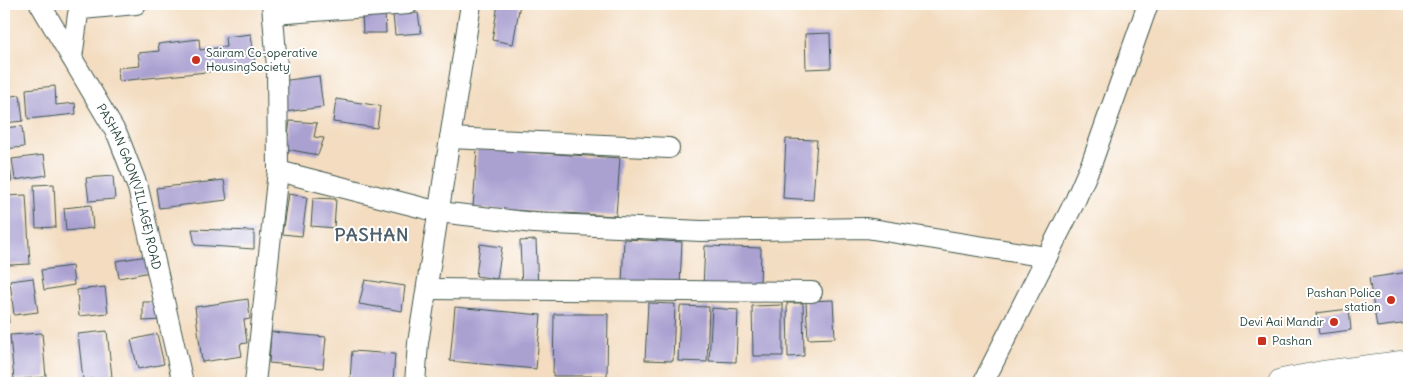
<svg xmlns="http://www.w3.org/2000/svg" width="1413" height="387" font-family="Delius,sans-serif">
  <rect width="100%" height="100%" fill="#fff"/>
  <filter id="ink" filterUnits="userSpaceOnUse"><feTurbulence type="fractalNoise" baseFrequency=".02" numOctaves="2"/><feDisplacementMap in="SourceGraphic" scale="10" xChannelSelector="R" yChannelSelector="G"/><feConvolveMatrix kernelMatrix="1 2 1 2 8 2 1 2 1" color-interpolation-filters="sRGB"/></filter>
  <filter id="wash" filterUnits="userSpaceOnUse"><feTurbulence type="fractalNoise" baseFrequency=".0096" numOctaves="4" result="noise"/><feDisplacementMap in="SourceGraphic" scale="20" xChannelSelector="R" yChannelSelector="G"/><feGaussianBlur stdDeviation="1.12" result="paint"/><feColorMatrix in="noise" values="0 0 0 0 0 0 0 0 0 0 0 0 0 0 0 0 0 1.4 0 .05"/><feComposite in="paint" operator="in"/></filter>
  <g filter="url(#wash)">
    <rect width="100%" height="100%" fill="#f3dcbf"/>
    <g id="blocks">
      <path fill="#aaa1d1" d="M498,4H520L513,44L492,40Z
        M817,4H836L837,5L818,7Z
        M362,12H385L386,33H363Z
        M418,13L421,33L395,35L393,15Z
        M830,33L831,68L806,69L805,34Z
        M251,34L255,67L119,81L118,68L140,66L138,53L159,51L158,44L199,39L200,50L226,47L225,37Z
        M319,76L323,107L285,112L281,81Z
        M55,86L56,105L75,103L76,114L28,119L26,89Z
        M20,95L23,121L4,123V97Z
        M336,99L380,106L377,128L333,122Z
        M290,121L317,123L314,137L324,138L318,155L286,149Z
        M22,126L24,147L4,149V128Z
        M786,139L817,140L813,200L783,198Z
        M477,149L620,158L616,216L473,208Z
        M44,155L47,175L15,180L12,159Z
        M4,163H9L12,181L4,182Z
        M113,176L115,199L89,201L86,178Z
        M224,180L227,200L159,208L156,188Z
        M54,184L56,227L36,228L34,185Z
        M288,194L307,197L302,236L282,234Z
        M26,195L30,264L9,265L4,196Z
        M313,198L336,199L334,228L311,226Z
        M91,205L93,228L66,231L64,208Z
        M192,229L254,231V249L195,245Z
        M624,239L682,242L680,285L622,283Z
        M536,240L538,289H522L520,241Z
        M480,244L502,247L497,279L476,276Z
        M705,246L761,248L760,288L703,287Z
        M147,256L150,272L119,278L116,261Z
        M4,265L9,323H4Z
        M72,266L74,285L44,290L41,270Z
        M1409,272V323L1377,327L1369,278Z
        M33,278L38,312L14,315L10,281Z
        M365,280L405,286L402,311L359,304Z
        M105,287L108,313L79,316L77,290Z
        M248,299L250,319L244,320L247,343L240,344L242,356L202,362L195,307Z
        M833,300L835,338L808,339L806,301Z
        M143,302H162L163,320L143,321Z
        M648,303L675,304L673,361L645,360Z
        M787,303H803L804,356L788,357Z
        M783,305V356H753L752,306Z
        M680,306L709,307L707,362L678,361Z
        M455,307L541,315L536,369L450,361Z
        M712,308L738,310L736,362L709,361Z
        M1349,309L1351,330L1319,334L1316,313Z
        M554,314H608L607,376H553Z
        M107,331L112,377L83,380L78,334Z
        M271,332L326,337L323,368L269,363Z
        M42,333L46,377L14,380L10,335Z
        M157,334L164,364L138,369L131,340Z
        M4,339L7,364H4Z
        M352,351L395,354L393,382L350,379Z"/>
    </g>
  </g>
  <g filter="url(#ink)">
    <use href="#blocks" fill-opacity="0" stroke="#3f5549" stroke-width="1"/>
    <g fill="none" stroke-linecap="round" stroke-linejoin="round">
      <g stroke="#3f5549" stroke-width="22">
        <g id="street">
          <path id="s1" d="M40,4L118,136L138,188L183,383"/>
          <path d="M274,14L408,4"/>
          <path d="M72,58L78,14L82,9L136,4"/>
          <path d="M450,138L669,148"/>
          <path d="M278,171L439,212L534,223L701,231L866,228L1047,257"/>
          <path d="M427,289L812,292"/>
          <path d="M255,383L278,171L277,67L272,4"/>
          <path d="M415,383L418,343L471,4"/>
          <path d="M983,383L1075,201L1092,162L1148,4"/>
        </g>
      </g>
      <g stroke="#3f5549" stroke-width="29">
        <path id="secondary" d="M1282,383L1323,375L1409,364"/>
      </g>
      <use href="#street" stroke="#fff" stroke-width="20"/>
      <use href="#secondary" stroke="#fff" stroke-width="28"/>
    </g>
  </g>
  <g fill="#c8321e" stroke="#fff" stroke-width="2">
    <circle cx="196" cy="60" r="5"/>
    <circle cx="1391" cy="300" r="5"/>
    <circle cx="1334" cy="322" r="5"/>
    <rect x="1257" y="336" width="10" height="10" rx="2.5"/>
  </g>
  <g text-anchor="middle" stroke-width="4" stroke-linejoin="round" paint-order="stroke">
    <g font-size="12" fill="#1f3d34" stroke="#fff" text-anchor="start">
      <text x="206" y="57">Sairam Co-operative<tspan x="206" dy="14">HousingSociety</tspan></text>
      <text x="1381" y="297" text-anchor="end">Pashan Police<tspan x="1381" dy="14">station</tspan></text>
      <text x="1324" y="326" text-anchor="end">Devi Aai Mandir</text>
      <text x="1272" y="345">Pashan</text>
    </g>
    <g font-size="12" fill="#1f3d34" stroke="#fff">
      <text dy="4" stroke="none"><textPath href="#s1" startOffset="205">PASHAN GAON(VILLAGE) ROAD</textPath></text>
    </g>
    <g font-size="18" font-weight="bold" letter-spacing="1" fill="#50606b" stroke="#fff">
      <text x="372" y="241">PASHAN</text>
    </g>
  </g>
  <rect width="1413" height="387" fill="none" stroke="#fff" stroke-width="20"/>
</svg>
